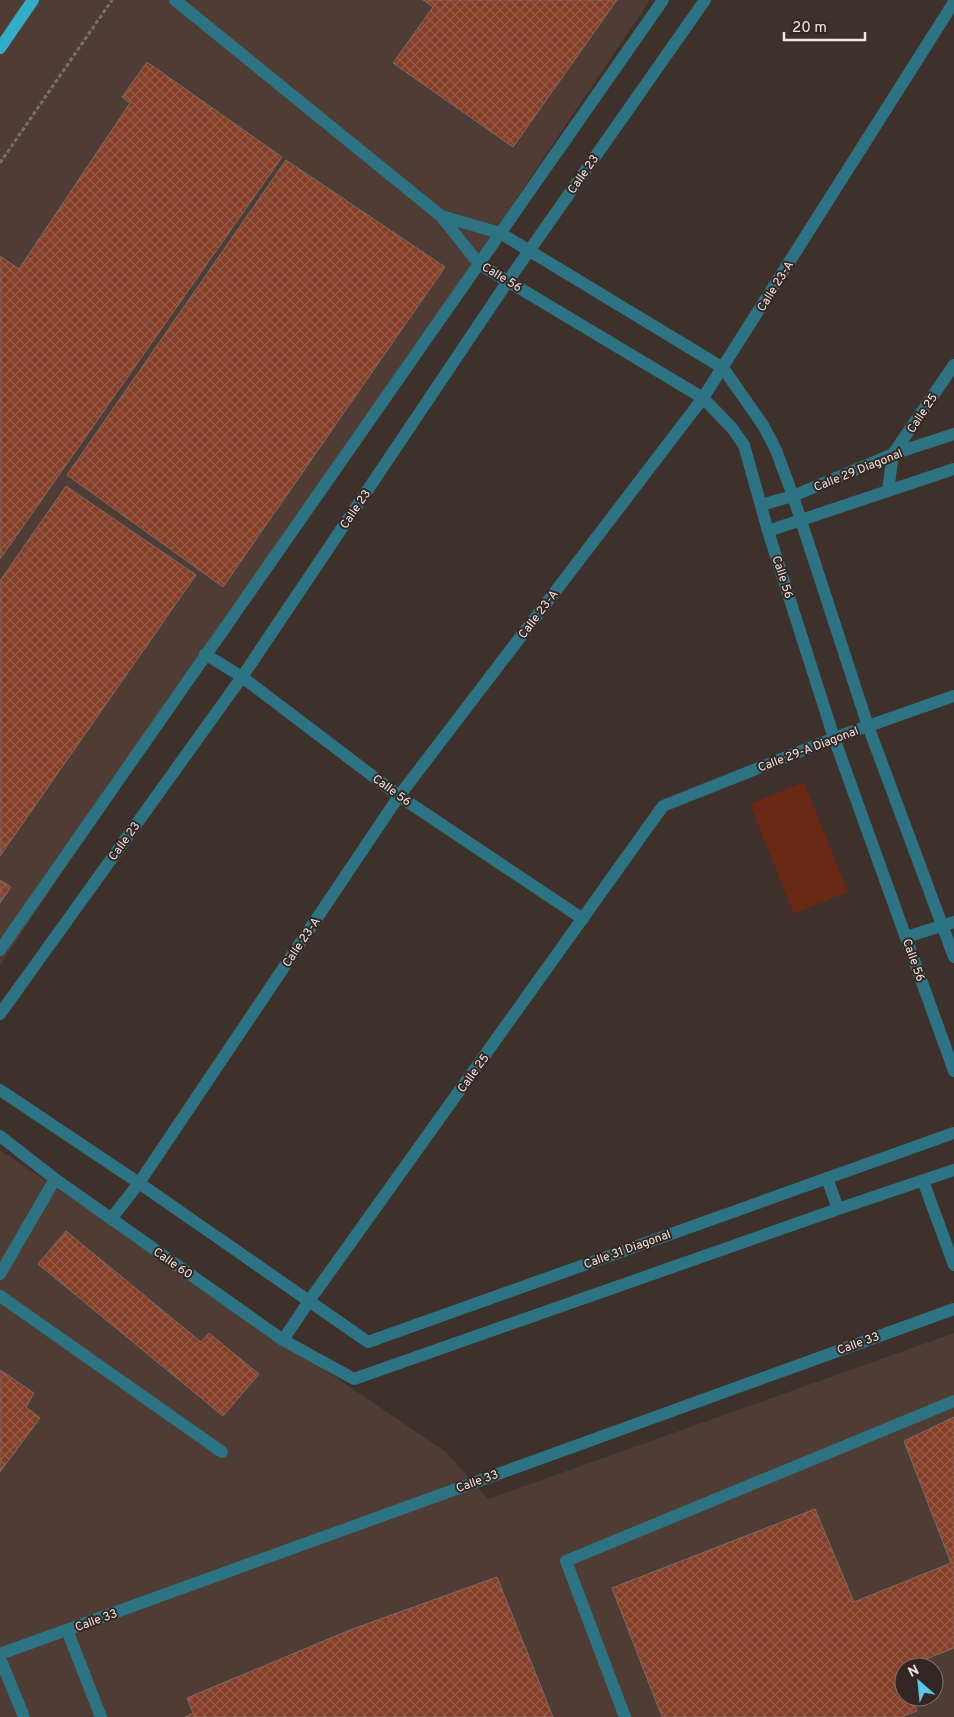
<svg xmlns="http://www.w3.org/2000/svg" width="954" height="1717" font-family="Overpass,sans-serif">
  <defs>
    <pattern id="building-cross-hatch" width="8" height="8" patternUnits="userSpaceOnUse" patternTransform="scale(1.25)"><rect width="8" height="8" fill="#853f29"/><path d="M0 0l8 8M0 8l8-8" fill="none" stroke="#975b48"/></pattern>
  </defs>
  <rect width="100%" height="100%" fill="#3e312c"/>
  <path fill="#4f3c35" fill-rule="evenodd" d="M0,0H650L0,965Z
    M0,1150L446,1452L488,1499L954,1333V1717H0ZM904,1667H934V1697H904Z"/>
  <path fill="#682813" d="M804,782L848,892L794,914L750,804Z"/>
  <path fill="url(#building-cross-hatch)" stroke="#7a6b66" d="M423,0H617L513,147L393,63L433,7Z
    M147,62L282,157L0,559V256L19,269L130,103L122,97Z
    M286,160L445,267L223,587L67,475Z
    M66,486L196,575L0,856V581Z
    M0,880L11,887L0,903Z
    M66,1231L201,1342L209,1333L259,1374L223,1416L38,1264Z
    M0,1370L34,1393L26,1407L40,1418L0,1472Z
    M954,1417V1648L901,1669L904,1678V1697H912L917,1711L902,1717H662L612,1588L815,1509L854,1602L951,1563L904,1441Z
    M497,1577L553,1717H185L193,1713L187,1698L350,1630Z"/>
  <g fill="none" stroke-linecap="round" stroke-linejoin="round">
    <path stroke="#7a6e6a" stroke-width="3" stroke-dasharray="4 2.5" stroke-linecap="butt" d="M0,163L112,0"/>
    <path stroke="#2e7384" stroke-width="12" d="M0,1274L55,1179
      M0,1296L222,1452
      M67,1630L101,1717
      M625,1717L566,1561L954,1401"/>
    <path stroke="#2e7384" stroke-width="12" d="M175,0L441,216L479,264L703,398L732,428L744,445L768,531L834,738L954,1071
      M441,216L500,233L723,368L763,425L776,450L793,496L868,726L954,957
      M888,491L893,454L954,365
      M761,505L793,496L893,454L954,434
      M768,531L954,469
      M205,654L242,677L399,796L583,919
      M906,937L954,922
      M0,950L663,0
      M0,1014L242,677L508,281L705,0
      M0,1090L139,1183L368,1342L954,1133
      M0,1136L55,1179L283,1340L354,1379L838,1209L954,1170
      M827,1178L838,1209
      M923,1181L954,1265
      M111,1219L139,1183L399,796L703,398L954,2
      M283,1340L309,1301L663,806L834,738L954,696
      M0,1654L954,1309
      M0,1658L24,1717"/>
    <path stroke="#33acc8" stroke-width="12" d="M0,48L33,0"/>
  </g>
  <g text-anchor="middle" stroke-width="4" stroke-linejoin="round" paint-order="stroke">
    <g font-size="12" fill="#f0e7e4" stroke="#342723">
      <text transform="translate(583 174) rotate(-55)" y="4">Calle 23</text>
      <text transform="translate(502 277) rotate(31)" y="4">Calle 56</text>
      <text transform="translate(775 286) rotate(-58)" y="4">Calle 23-A</text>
      <text transform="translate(922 413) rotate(-56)" y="4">Calle 25</text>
      <text transform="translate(858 470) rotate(-22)" y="4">Calle 29 Diagonal</text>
      <text transform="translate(355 509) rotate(-56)" y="4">Calle 23</text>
      <text transform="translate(783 577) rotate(72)" y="4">Calle 56</text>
      <text transform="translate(538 614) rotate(-53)" y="4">Calle 23-A</text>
      <text transform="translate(808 749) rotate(-21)" y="4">Calle 29-A Diagonal</text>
      <text transform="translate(392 790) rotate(36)" y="4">Calle 56</text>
      <text transform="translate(124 841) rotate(-54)" y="4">Calle 23</text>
      <text transform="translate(301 942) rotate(-56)" y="4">Calle 23-A</text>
      <text transform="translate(914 960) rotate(70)" y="4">Calle 56</text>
      <text transform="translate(473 1073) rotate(-54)" y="4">Calle 25</text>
      <text transform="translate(627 1249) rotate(-20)" y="4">Calle 31 Diagonal</text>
      <text transform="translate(173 1263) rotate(35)" y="4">Calle 60</text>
      <text transform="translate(858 1343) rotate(-20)" y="4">Calle 33</text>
      <text transform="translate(477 1481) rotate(-20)" y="4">Calle 33</text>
      <text transform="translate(96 1620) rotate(-20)" y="4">Calle 33</text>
    </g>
  </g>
  <g transform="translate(919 1682) rotate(333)"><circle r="24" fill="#342723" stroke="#7f7470"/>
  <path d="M0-4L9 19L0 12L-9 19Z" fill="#59c8e5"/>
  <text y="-8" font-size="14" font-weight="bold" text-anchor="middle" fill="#f0e7e4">N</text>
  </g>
  <path d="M784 32v8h81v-8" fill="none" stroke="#f0e7e4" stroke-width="2.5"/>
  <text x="792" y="32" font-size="15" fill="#f0e7e4" stroke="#342723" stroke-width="4" paint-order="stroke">20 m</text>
</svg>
